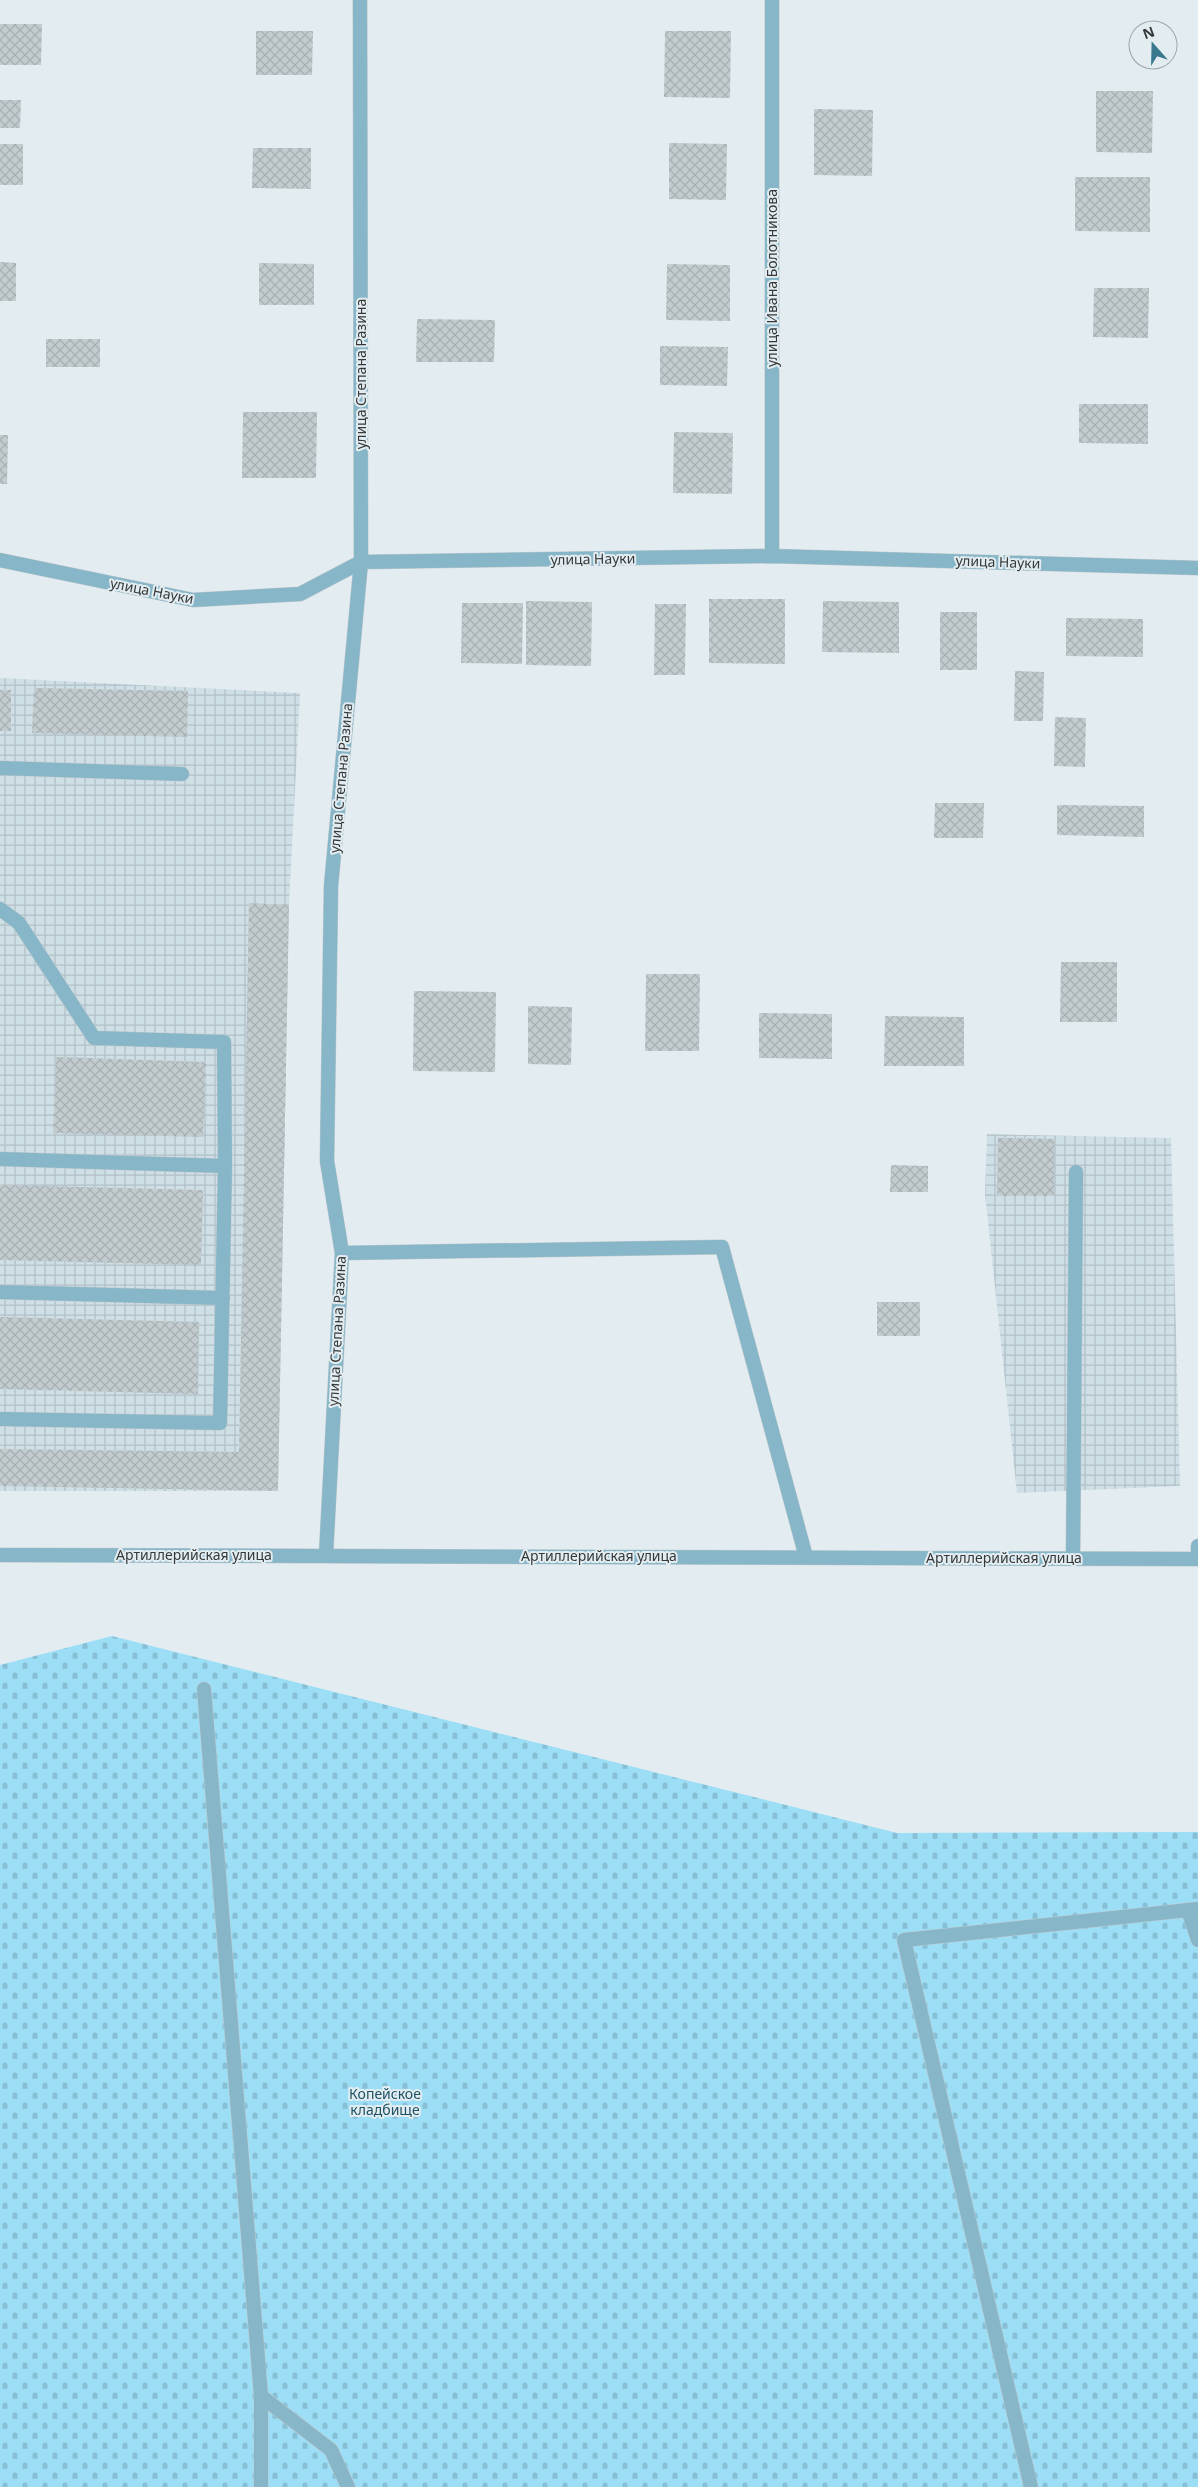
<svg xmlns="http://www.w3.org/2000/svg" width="1198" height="2487" font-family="'Noto Sans',sans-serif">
  <defs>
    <pattern id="industrial-grid" width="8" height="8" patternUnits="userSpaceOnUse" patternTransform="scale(1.25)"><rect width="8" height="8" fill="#cedfe6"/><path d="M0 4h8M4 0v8" fill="none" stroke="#b2c0c6"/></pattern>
    <pattern id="cemetery-stones" width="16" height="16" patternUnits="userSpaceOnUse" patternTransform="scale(1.25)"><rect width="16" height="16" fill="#9cdef6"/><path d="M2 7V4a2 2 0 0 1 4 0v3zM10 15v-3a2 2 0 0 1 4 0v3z" fill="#87bfd4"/></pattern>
    <pattern id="building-cross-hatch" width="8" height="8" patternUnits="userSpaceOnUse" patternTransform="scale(1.25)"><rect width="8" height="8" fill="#c2cccf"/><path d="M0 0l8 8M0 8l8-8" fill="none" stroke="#a7b0b2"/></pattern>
  </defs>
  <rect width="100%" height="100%" fill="#e3edf1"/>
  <path fill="url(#industrial-grid)" d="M0,678L300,693L289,905L278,1491H0Z
    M987,1134L1171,1138L1180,1486L1017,1493L985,1194Z"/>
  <path fill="url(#cemetery-stones)" d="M112,1636L897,1833L1198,1832V2487H0V1665Z"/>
  <path fill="url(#building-cross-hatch)" d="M0,24H42L41,65H0Z
    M256,31H313L312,75H256Z
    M665,31H731L730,98L664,97Z
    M1096,91H1153L1152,153L1096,152Z
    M0,100H21L20,128H0Z
    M814,109L873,110L872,176L814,175Z
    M669,143L727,144L726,200L669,199Z
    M0,144H23V185H0Z
    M253,148H311V189L252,188Z
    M1075,177H1150V232L1075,231Z
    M0,262L16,263V301H0Z
    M259,263L314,264V305H259Z
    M667,264L730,265V321L666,320Z
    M1094,288H1149L1148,338L1093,337Z
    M417,319L495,320L494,362H416Z
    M46,339H100V367H46Z
    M660,346L728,347L727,386L660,385Z
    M1079,404H1148V444L1079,443Z
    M243,412H317L316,478H242Z
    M674,432L733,433L732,494L673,493Z
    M0,435H8L7,484H0Z
    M709,599H785V664L709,663Z
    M526,601L592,602L591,666L526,665Z
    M823,601L899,602V653L822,652Z
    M462,603H523L522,664L461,663Z
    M655,604H686L685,675H654Z
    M940,612H977V670H940Z
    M1066,618L1143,619V657L1066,656Z
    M1015,671L1044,672L1043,721H1014Z
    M34,688L188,691L187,737L32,733Z
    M0,690H11V731H0Z
    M1055,717L1086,718L1085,767L1054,766Z
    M935,803H984L983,838H934Z
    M1057,805L1144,806V837L1057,835Z
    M249,903L289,905L278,1491L0,1486V1449L239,1452Z
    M1061,962H1117V1022H1060Z
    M646,974H700L699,1051H645Z
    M414,991L496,992L495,1072L413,1071Z
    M528,1006L572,1007L571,1065L528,1064Z
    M759,1013L832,1014V1059L759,1058Z
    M885,1016L964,1017V1066H884Z
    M56,1057L206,1062L203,1137L53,1133Z
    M998,1138L1054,1139V1196H997Z
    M891,1165L928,1166V1192H890Z
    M0,1185L203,1190L201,1265L0,1260Z
    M877,1302H920V1336H877Z
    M0,1317L199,1322L198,1394L0,1389Z"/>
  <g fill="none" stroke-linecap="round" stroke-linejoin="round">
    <g stroke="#c0c9cc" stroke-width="15">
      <path id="service" d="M0,768L182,774
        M0,909L19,923L94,1038L224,1042L225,1166L220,1423L0,1419
        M0,1159L225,1166
        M342,1253L722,1247L806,1557
        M0,1292L223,1298
        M1073,1559L1076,1172
        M204,1689L261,2396V2487
        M1188,1910L1198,1940
        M261,2396L331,2450L348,2487
        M1031,2487L904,1940L1198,1909"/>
    </g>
    <g stroke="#c0c9cc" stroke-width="15">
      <path id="minor" d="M772,0V556
        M0,560L193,600L300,594L361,562L772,556L1198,568
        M0,1555L1198,1559
        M326,1555L342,1253L327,1161L331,886L361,562L360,0
        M1198,1559V1546"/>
    </g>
    <use href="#service" stroke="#86b6c8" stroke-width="14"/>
    <use href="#minor" stroke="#86b6c8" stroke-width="14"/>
  </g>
  <g text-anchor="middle" stroke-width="4" stroke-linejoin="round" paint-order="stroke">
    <g font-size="14" fill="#343839" stroke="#e3edf1">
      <text transform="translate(772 278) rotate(-90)" y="5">улица Ивана Болотникова</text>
      <text transform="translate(361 374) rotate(-90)" y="5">улица Степана Разина</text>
      <text transform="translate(593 559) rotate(-1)" y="5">улица Науки</text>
      <text transform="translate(998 562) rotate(2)" y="5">улица Науки</text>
      <text transform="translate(152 591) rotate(11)" y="5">улица Науки</text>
      <text transform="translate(341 778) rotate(-85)" y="5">улица Степана Разина</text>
      <text transform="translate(337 1331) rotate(-87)" y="5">улица Степана Разина</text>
      <text x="194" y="1560">Артиллерийская улица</text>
      <text x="599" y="1561">Артиллерийская улица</text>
      <text x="1004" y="1563">Артиллерийская улица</text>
    </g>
    <g font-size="14" fill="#1c5263" stroke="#e3edf1">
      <text x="385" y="2099">Копейское<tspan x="385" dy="16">кладбище</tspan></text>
    </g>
  </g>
  <g transform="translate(1153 45) rotate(340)"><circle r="24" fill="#e3edf1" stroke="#9da5a7"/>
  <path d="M0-4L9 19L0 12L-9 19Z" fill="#39788d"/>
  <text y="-8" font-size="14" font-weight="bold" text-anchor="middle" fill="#343839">N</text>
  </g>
</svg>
